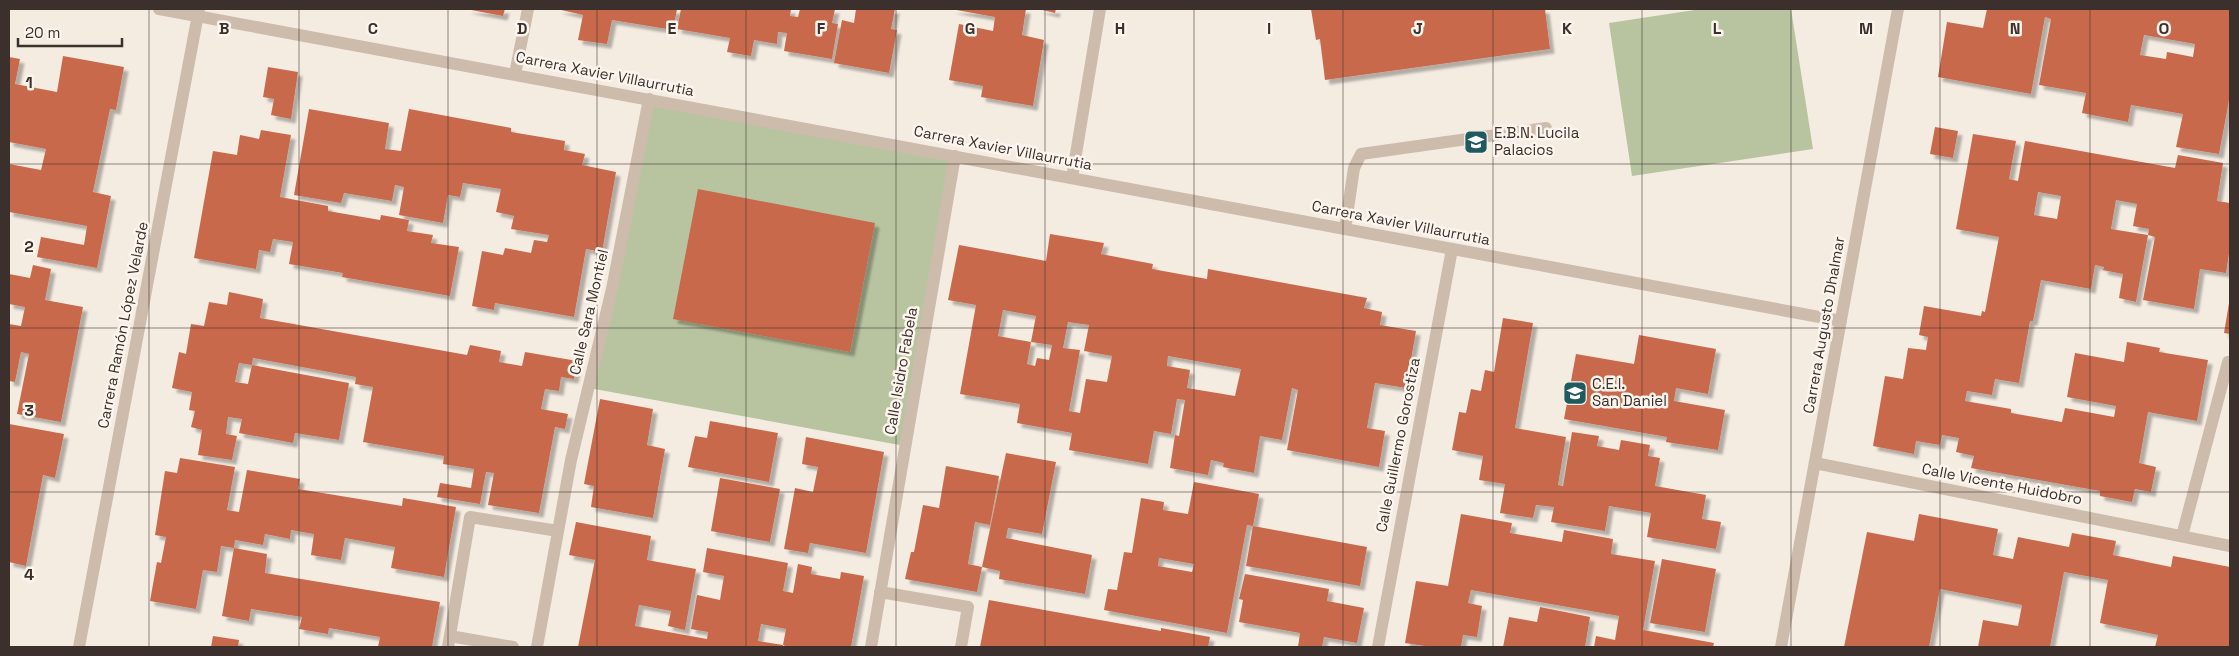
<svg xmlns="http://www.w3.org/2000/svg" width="2239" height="656" font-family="'Space Grotesk',sans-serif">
  <defs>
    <filter id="shadow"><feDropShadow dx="4.5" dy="4.5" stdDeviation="1" flood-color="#0004"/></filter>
  </defs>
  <rect width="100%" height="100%" fill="#f4ebe1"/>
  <path fill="#b8c4a0" d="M1701,9H1791L1813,149L1632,176L1609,23Z
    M649,99L955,156L905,446L589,388Z"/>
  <path fill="#c8694b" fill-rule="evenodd" filter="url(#shadow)" d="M466,9H505L503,16Z
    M557,9H677L673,30L612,20L607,44L578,40L583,15Z
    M681,9H791L790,16L798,17L800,9H835L832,23L838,24L832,59L784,51L787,33L778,32L777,44L754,40L751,56L727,52L730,38L677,29Z
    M856,9H895L891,29L897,30L889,73L834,63L842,20L854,23Z
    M951,9H1026L1022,35L1044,40L1033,106L981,97L983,86L949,80L959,24L993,31L995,17Z
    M1038,9H1056L1055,13Z
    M1311,9H1545L1550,49L1325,80L1320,39L1316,40Z
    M1987,9H2230V95L2219,154L2176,147L2183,114L2131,105L2128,122L2082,113L2086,93L2039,85L2051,19L2045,17L2031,94L1938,77L1947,22L1983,28ZM2144,35L2195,44L2193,57L2167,52L2166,59L2140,55Z
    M63,56L124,67L116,110L110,109L93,192L111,196L97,268L37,257L41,237L84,245L87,226L9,212V164L41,170L46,149L9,142V57L20,59L15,84L57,92Z
    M268,67L298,72L291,119L271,115L274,99L263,97Z
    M309,109L389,123L385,149L401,151L409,109L511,128V132L565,141L564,150L585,154L582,165L616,172L602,252L586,249L574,317L495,303L494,310L472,306L482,251L503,255L505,248L531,253L534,240L547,242L549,235L511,229L514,216L496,212L501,189L463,183L460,197L448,195L443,223L399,215L404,187L395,185L392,201L344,193L341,203L294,195Z
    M1935,127L1958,131L1953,158L1930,154Z
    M261,130L291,135L280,197L328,206V211L380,220L381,215L409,220L407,231L433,235L431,243L459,247L450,296L342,277L343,273L289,264L293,242L273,239L270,252L259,250L256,269L194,258L213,151L237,155L240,135L259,139Z
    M1973,134L2016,141L2009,179L2018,181L2025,141L2175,168L2178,155L2223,163L2217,201L2230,203V247L2226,273L2200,269L2194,309L2143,300L2155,237L2148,235L2136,302L2119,298L2123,274L2103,270L2104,267L2095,265L2091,289L2041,280L2033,321H2030L2019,383L1995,379L1992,395L1967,391L1965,401L2011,409V413L2062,422L2065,408L2114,417L2116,406L2067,397L2075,353L2124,362L2127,342L2160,348L2159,352L2208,360L2197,421L2148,412L2139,463L2156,467L2151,492L2135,489L2132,502L2100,496V491L1971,468L1974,456L1956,452L1959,438L1942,435L1940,445L1916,441L1914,454L1873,446L1885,376L1903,379L1908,348L1926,350L1928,337L1919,335L1924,306L1981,316L1982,311L1985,312L1999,237L1956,229ZM2038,192L2061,196L2057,219L2034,215ZM2116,200L2137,204L2133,226L2149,229L2148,235L2111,229Z
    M698,189L875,223L850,352L673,319Z
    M1050,234L1104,243L1101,254L1153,264L1152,269L1207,279L1208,269L1367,298L1364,308L1382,312L1380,325L1416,331L1406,388L1375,383L1367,428L1385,431L1379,467L1287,450L1298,390L1292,388L1282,440L1260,436L1254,473L1223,467L1224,463L1211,460L1208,475L1170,468L1175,435L1179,436L1185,400L1177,399L1171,434L1154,431L1148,464L1069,450L1072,433L1017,423L1020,404L960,394L976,305L948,300L959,245L1046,261ZM1003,310L1036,316L1031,342L998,336ZM1068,322L1089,325L1084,351L1112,356L1107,382L1086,379L1080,413L1069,411L1080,350L1063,348ZM1031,342L1052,345L1049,360L1037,358L1035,366L1027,364ZM1168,356L1241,369L1235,396L1187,388L1190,370L1167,366Z
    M33,265L51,269L45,300L83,307L61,422L17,414L29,354L21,352L15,382L9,381V324L21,326L25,307L9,304V274L30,278Z
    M229,292L263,299L260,318L467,355L470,345L501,351L499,362L522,366L525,352L577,361L574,379L561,377L559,391L545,389L541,409L568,414L565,429L555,427L539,513L488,505L494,473L486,472L480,504L437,497L440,483L471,488L474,469L443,464L444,456L363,442L373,387L355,384L356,377L253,358L252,365L239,363L235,382L248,384L252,365L349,383L339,440L295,433L293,443L239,433L242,419L228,417L226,434L237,436L232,460L198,455L202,430L191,427L195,411L189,410L192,392L172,388L179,352L186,354L191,324L204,326L209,302L227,305Z
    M2229,303H2230V334L2224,333Z
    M1503,318L1533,323L1515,428L1566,437L1558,485L1563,486L1572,432L1599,436L1597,446L1619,450L1621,440L1650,445L1648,456L1660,458L1655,486L1706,495L1702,519L1721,522L1716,549L1647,537L1651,513L1609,506L1605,531L1551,522L1554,507L1536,505L1533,518L1500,513L1505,484L1479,480L1483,456L1452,450L1459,412L1466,413L1471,389L1481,391L1485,370L1494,372Z
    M1639,335L1716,349L1708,394L1676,388L1674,401L1725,410L1718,450L1666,442L1667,437L1564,419L1576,354L1634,364Z
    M600,399L653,409L647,445L665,449L653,518L591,507L594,486L584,484Z
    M710,421L778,433L769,482L688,467L695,436L707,438Z
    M9,424L64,434L55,478L43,475L26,566L9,562Z
    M806,437L884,452L866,553L810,543L808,553L784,549L795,488L813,492L818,467L802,464Z
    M1006,453L1056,462L1042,534L1008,528L1006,538L1092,555L1085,594L999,579L1000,571L982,567Z
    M180,458L235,467L227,510L239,512L247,470L300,479L298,489L402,506L403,498L456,507L444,577L391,568L395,547L345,538L341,560L311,555L314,534L291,530L290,539L265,534L263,545L235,540L234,548L221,546L217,572L203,570L196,609L150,601L157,562L161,563L166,537L155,535L165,471L177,473Z
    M946,466L999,476L990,525L975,522L968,564L982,567L977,592L905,579L911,552H914L923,505L939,508Z
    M720,478L780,489L770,542L711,531Z
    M1194,482L1259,494L1253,526L1247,525L1227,633L1104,610L1108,589L1117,590L1124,552L1132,553L1141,498L1164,502L1163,510L1188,514ZM1159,558L1194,564L1192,572L1158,566Z
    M1461,514L1512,523L1510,533L1562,542L1564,530L1613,539L1611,554L1655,561L1643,630L1714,643L1713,647H1594L1596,636L1615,640L1619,616L1471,590L1468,603L1482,606L1477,637L1463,635L1461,647H1432L1405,643L1416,581L1448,586Z
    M1919,514L1998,529L1993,555L2013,559L2018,537L2069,547L2072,533L2116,541L2113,555L2171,567L2173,556L2230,567V647H2155L2158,635L2100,623L2108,580L2064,572L2050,647H1978L1983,620L2018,626L2022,605L1940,589L1929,647H1844L1867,532L1914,541Z
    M576,522L651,536L647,560L696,569L685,630L668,626L671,611L639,605L635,626L707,639L708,632L691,629L697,595L720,600L724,576L703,572L707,548L788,563L783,591L793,593L798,564L812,567L811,574L840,579L841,572L864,576L851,647H787L783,645V647H578L595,560L569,555ZM761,624L786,629L783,645L758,641Z
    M1253,526L1367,547L1360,586L1246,566Z
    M234,548L267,554L265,573L440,602L432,647H378L380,637L329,628L328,634L299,629L302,617L251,609L249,621L222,616Z
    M1662,559L1716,569L1705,632L1650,623Z
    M1245,574L1329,589L1327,601L1364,608L1357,643L1324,637L1322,647H1298L1300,633L1239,622L1243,600L1239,599Z
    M989,600L1161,631V628L1210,637L1208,647H980Z
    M1540,607L1590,617L1585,647H1503L1509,617L1537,622Z
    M213,636L239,640L238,647H211Z"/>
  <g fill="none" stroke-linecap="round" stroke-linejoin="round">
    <path stroke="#cdbbac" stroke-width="12" d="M1345,229L1354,168L1361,154L1546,128"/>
    <path stroke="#cdbbac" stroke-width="12" d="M159,9L1841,321
      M515,74L528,9
      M1072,178L1100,9
      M1815,463L2230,546
      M2182,536L2228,362H2230
      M880,592L968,607L961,647
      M450,636L513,647
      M79,647L199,9
      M448,647L470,517L558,531
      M537,647L571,460L612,289L649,99
      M871,647L955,156
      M1378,647L1452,249
      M1781,647L1898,9"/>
  </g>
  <path fill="none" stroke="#3b302b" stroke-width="1" stroke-opacity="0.55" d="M149,9V647M299,9V647M448,9V647M597,9V647M746,9V647M896,9V647M1045,9V647M1194,9V647M1343,9V647M1493,9V647M1642,9V647M1791,9V647M1940,9V647M2090,9V647M9,164H2230M9,328H2230M9,492H2230"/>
  <defs>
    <g id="school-square" transform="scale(1.25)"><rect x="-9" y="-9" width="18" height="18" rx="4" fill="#1f5a5e" stroke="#fbf5ee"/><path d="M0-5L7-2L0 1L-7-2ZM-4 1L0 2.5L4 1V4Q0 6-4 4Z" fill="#fff"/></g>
  </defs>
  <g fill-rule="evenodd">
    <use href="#school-square" x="1476" y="142"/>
    <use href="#school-square" x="1575" y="393"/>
  </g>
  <g text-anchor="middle" stroke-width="5" stroke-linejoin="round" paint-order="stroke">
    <g font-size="15" fill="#3b302b" stroke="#fbf5ee">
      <text transform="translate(605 74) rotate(11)" y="5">Carrera Xavier Villaurrutia</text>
      <text transform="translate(1003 148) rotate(11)" y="5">Carrera Xavier Villaurrutia</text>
      <text transform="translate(1401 223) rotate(11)" y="5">Carrera Xavier Villaurrutia</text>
      <text transform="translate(589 312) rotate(-77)" y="5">Calle Sara Montiel</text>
      <text transform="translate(123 325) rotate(-79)" y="5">Carrera Ramón López Velarde</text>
      <text transform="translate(1824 325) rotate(-80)" y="5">Carrera Augusto Dhalmar</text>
      <text transform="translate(901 371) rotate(-80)" y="5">Calle Isidro Fabela</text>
      <text transform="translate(1398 445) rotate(-79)" y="5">Calle Guillermo Gorostiza</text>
      <text transform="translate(2002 484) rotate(11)" y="5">Calle Vicente Huidobro</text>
    </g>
    <g font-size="15" fill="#3b302b" stroke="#fbf5ee" text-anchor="start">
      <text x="1494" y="138">E.B.N. Lucila<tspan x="1494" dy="17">Palacios</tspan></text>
      <text x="1592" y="389">C.E.I.<tspan x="1592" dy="17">San Daniel</tspan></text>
    </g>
  </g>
  <g font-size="16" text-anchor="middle" font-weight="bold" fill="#3b302b" stroke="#fbf5ee" stroke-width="5" stroke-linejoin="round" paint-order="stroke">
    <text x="224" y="34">B</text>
    <text x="373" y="34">C</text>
    <text x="522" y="34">D</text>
    <text x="672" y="34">E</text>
    <text x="821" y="34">F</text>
    <text x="970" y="34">G</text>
    <text x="1120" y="34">H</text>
    <text x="1269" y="34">I</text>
    <text x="1418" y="34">J</text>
    <text x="1567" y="34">K</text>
    <text x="1717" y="34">L</text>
    <text x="1866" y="34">M</text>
    <text x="2015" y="34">N</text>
    <text x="2164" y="34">O</text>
    <text x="29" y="88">1</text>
    <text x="29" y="252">2</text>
    <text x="29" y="416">3</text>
    <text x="29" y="580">4</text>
  </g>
  <rect width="2239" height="656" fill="none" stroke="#3b302b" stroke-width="20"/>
  <path d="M18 38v8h104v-8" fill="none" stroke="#3b302b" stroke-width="2.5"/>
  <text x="25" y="38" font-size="15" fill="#3b302b" stroke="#fbf5ee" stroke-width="4" paint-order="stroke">20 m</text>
</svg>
